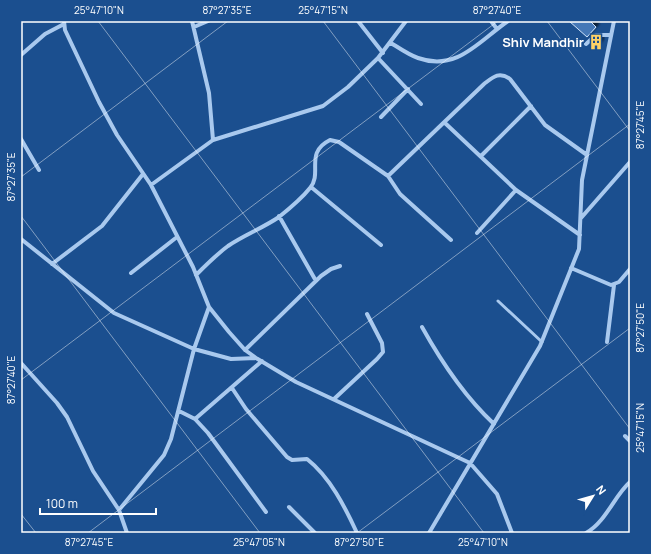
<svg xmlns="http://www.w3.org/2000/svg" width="651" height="554" font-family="Manrope,sans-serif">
  <defs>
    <filter id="shadow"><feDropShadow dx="3.5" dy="-3.5" stdDeviation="1" flood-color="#0009"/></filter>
  </defs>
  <rect width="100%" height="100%" fill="#1b4f8f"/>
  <path fill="#4478b7" stroke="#cfe3fa" filter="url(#shadow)" d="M569,21H590L596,27L587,37Z
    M597,39L601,41L597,47L591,44Z"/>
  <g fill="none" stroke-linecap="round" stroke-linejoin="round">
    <path stroke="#a9c9ee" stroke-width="3" d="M498,301L542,342"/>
    <path stroke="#a9c9ee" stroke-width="4" d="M64,21L65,30L99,102L117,135L151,185L193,267L209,307L229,332L245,350L256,358L296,382L470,463L497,494L512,533
      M192,21L209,93L213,140
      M358,21L383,53
      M491,21L497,29
      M194,27L208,21
      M391,43C399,48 409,55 418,58C457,72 479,41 508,21
      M586,44L596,35H610
      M21,55L45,34L64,24
      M378,58L421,104
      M381,117L408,89
      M445,123L516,190L580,235
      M21,139L39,170
      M481,156L531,106
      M388,176L484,84C493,77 499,71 510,79L545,125L587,155
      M151,185L213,140L323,106L348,87L378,58L406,21
      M311,187L381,245
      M279,216L316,281
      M581,218L630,162
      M477,233L516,190
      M21,239L114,313L194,349L231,359L256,358
      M52,264L102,226L143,174
      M571,268L611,285L619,282L630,269
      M131,273L177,237
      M196,275C206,265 217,254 228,246C244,235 263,228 279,217C289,209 302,198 310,188C323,173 304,153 330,140L339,142L388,176L400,194L451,240
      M422,327C442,363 464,396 494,424
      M607,342L614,285
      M245,350L321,276L331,269L340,266
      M21,363L57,403L67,417L93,471L119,510L127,533
      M232,388L246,409L287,457L292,460L307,459C330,477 345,507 357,533
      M334,399L377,359L383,352L382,343L367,314
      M179,411L195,419L208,433L266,512
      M195,419L262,361
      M625,436L630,441
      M289,507L315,533
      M119,510L164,455L171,439L194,349L209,307
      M429,533L540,346L579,249L582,180L614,21
      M586,533C606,522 614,496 630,482"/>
  </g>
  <path fill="none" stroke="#fff" stroke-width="1" stroke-opacity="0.45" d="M98,21L484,533M323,21L630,429M547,21L630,131M21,177L228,21M21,216L260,533M21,380L498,21M21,514L36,533M88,533L630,124M357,533L630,328M627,533L630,531"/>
  <defs>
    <g id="building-bare" transform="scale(1.2)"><path d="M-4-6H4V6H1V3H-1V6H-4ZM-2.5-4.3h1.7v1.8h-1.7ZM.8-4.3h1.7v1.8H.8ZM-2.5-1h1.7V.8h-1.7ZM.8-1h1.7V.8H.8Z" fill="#ffd166" stroke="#1b4f8f" stroke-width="2.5" paint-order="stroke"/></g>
  </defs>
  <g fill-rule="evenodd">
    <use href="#building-bare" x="596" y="42"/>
  </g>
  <g text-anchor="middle" stroke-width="3.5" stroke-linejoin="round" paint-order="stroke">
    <g font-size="13" font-weight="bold" fill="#fff" stroke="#1b4f8f" text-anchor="end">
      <text x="584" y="47">Shiv Mandhir</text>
    </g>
  </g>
  <rect width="651" height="554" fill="none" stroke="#1b4f8f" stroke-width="44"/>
  <g transform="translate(593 496) rotate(53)" stroke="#1b4f8f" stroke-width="3" paint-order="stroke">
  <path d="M0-3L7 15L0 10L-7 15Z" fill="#ffffff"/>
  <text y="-6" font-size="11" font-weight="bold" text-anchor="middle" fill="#ffffff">N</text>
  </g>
  <path d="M40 508v6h116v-6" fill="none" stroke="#ffffff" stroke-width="2"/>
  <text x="46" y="508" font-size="12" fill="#ffffff" stroke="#1b4f8f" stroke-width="3" paint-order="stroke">100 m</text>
  <rect x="22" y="22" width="607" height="510" fill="none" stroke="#fff" stroke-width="1.5"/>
  <g font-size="10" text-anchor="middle" fill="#fff">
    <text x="99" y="14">25°47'10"N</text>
    <text x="227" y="14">87°27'35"E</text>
    <text x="323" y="14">25°47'15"N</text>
    <text x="497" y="14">87°27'40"E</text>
    <text transform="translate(640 125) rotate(-90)" y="4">87°27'45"E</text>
    <text transform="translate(11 177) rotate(-90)" y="4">87°27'35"E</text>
    <text transform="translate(640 328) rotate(-90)" y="4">87°27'50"E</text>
    <text transform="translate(11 380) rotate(-90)" y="4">87°27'40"E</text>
    <text transform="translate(640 428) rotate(-90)" y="4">25°47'15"N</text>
    <text x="89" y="546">87°27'45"E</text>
    <text x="259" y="546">25°47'05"N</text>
    <text x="359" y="546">87°27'50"E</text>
    <text x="483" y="546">25°47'10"N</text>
  </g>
</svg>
